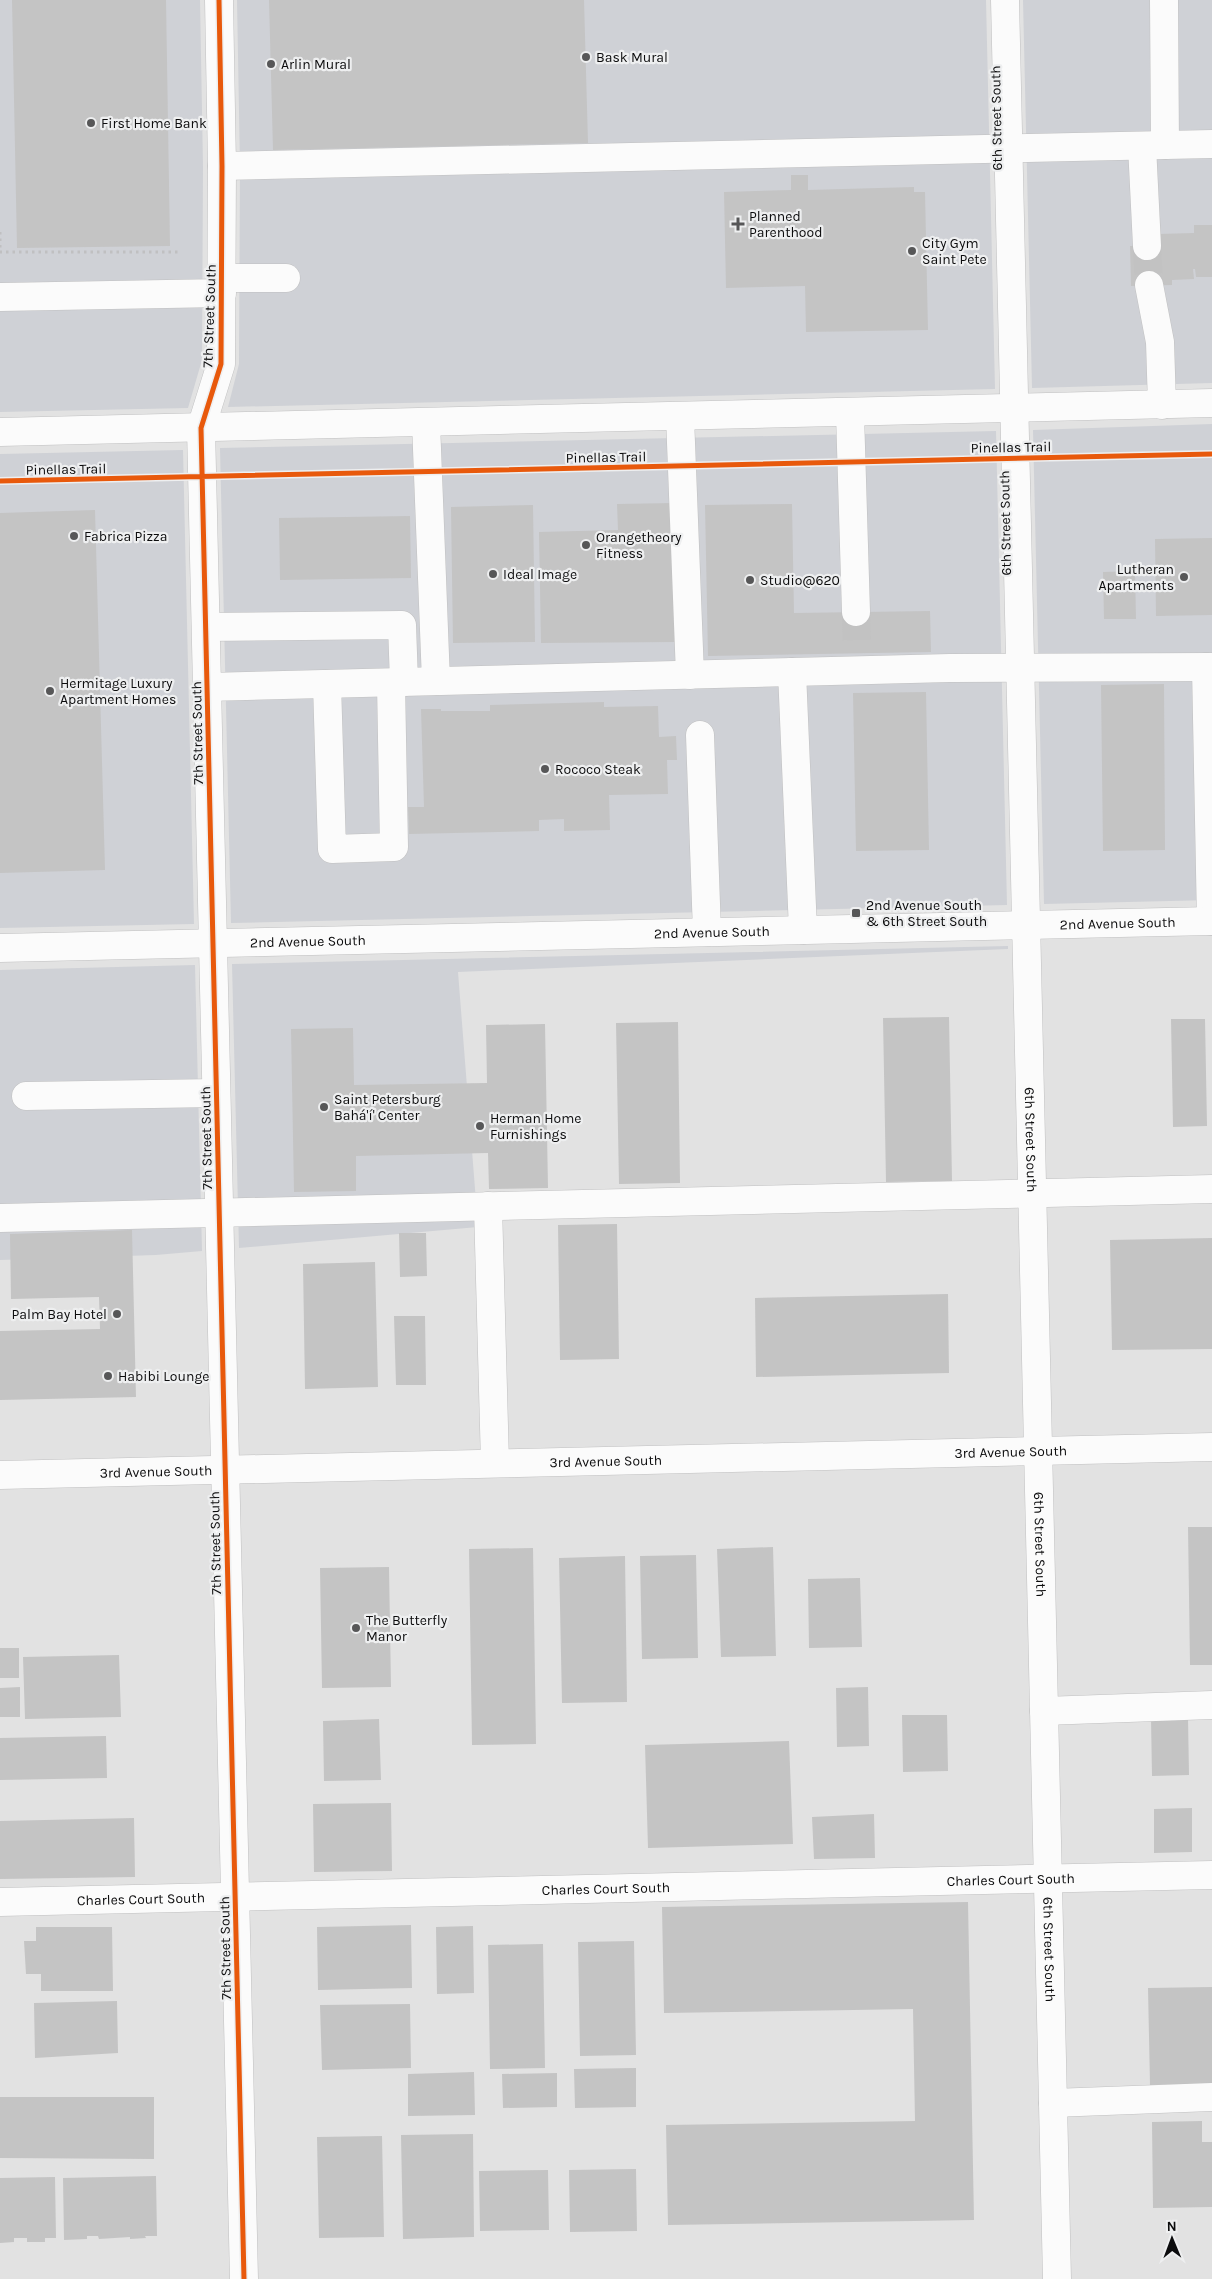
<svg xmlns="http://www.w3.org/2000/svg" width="1212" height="2279" font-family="Karla,sans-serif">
  <rect width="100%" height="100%" fill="#e2e2e2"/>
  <path fill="#cfd1d6" d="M0,0H200L203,167L202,360L188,408L0,412Z
    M237,0H986L995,389L228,407L239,364L240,166Z
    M1023,0H1212V383L1032,388Z
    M1212,424V900L1044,904L1033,430Z
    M996,431L1007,905L231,923L220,448Z
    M183,450L194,924L0,928V454Z
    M1008,946V949L458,972L478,1227L239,1248L232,964Z
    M195,965L202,1251L156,1255L0,1260V970Z"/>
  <path fill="#c4c4c4" d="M12,0H166L170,246L17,248Z
    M269,0H584L588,143L273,150Z
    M791,175H808V190L914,187V192H925L928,330L806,332L805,286L726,288L724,192L791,190Z
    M1194,225H1212V277H1196L1195,269H1193L1194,279L1172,280V285L1131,286L1130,246H1158V234L1194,233Z
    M674,503L677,642L541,643L539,532L618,530L617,504Z
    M792,504L794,613L930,611L931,652L708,656L705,505Z
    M533,505L535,642L453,643L451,507Z
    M95,510L105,870L0,873V513Z
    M410,516L411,578L280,580L279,518Z
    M1212,538V615L1156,616L1155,539Z
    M1135,571L1136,619H1104L1103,572Z
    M1164,684L1165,850L1103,851L1101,685Z
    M926,692L929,850L856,851L853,693Z
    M604,702V707L658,706L659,737L676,736L677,760H667L668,794L609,795L610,830L564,831V819L539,820V831L409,834L408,807H424L421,709H441V711H490V705Z
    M949,1017L952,1181L886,1182L883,1018Z
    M1171,1019H1205L1207,1126L1173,1127Z
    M678,1022L680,1183L619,1184L616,1023Z
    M545,1024L548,1188L489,1189L488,1153L356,1156V1191L294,1192L291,1029L353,1028L354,1085L487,1083L486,1025Z
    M617,1224L619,1359L560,1360L558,1225Z
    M132,1230L136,1397L0,1400V1331L100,1329L99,1297L11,1299L10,1234Z
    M399,1233H426L427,1276L400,1277Z
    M1212,1238V1349L1112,1350L1110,1240Z
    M375,1262L378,1387L305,1389L303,1264Z
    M948,1294L949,1373L756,1377L755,1298Z
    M394,1316H425L426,1385H396Z
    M1188,1527H1212V1665H1190Z
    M773,1547L776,1656L721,1657L717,1549Z
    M533,1548L536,1744L472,1745L469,1549Z
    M696,1555L698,1658L642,1659L640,1556Z
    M625,1556L627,1702L562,1703L559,1558Z
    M389,1567L391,1687L322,1688L320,1568Z
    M860,1578L862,1647L809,1648L808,1579Z
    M0,1648H19V1678H0Z
    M119,1655L121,1717L25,1719L23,1657Z
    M20,1687V1717H0V1688Z
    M868,1687L869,1746L837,1747L836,1688Z
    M902,1715H947L948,1771L903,1772Z
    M1151,1718H1188L1189,1775L1152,1776Z
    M379,1719L381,1780L324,1781L323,1721Z
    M106,1736L107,1778L0,1780V1738Z
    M789,1741L793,1844L648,1848L645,1745Z
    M391,1803L392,1871L314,1872L313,1804Z
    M1192,1808V1852L1154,1853V1809Z
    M874,1814L875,1858L814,1859L812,1817Z
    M134,1818L135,1877L0,1879V1821Z
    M968,1902L974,2220L668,2225L666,2125L915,2121L913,2009L664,2013L662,1907Z
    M411,1925L412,1988L318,1990L317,1927Z
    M473,1926L474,1993L437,1994L436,1927Z
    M36,1927H112L113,1991H41V1974H26L24,1941H36Z
    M634,1941L636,2055L580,2056L578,1942Z
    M543,1944L545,2068L490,2069L488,1945Z
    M1212,1987V2084L1150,2085L1148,1988Z
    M117,2001L118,2053L35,2058L34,2003Z
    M410,2004L411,2068L322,2070L320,2005Z
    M636,2068V2107L575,2108L574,2069Z
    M474,2072L475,2115L408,2116V2074Z
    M557,2073V2107L503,2108L502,2074Z
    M0,2097H154V2159L0,2158Z
    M1202,2121V2142H1212V2207L1153,2208L1152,2122Z
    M473,2134L474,2237L403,2239L401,2135Z
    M382,2136L384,2237L319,2238L317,2137Z
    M636,2169L637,2231L570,2232L569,2170Z
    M548,2170L549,2230L480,2231L479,2171Z
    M156,2176L157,2236H145L146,2238L130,2239V2237L99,2239L98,2236H87V2239L64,2240L63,2178Z
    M55,2177L56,2238H45V2242H27V2238H14V2242L0,2243V2178Z"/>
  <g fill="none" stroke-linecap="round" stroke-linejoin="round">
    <path stroke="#c2c2c2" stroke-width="28" stroke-dasharray="28 14" stroke-linecap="butt" d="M1147,246L1149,285
      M856,612L857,653"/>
    <g stroke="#c0c0c1" stroke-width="29">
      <g id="minor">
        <path d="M219,0L222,166L221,364L201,428L244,2279"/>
        <path id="s1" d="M1005,0L1057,2279"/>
        <path d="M1164,0L1165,145"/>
        <path d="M1142,146L1147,246"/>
        <path d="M222,166L1212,144"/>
        <path d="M222,278H286"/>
        <path d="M1149,285L1160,342L1162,405"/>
        <path d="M0,297L222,293"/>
        <path d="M850,414L856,612"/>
        <path d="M680,417L690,675"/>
        <path d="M426,423L436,681"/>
        <path d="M206,627L402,625L404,682"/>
        <path d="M1206,667L1211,921"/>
        <path d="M792,672L803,930"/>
        <path d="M327,684L332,849L394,847L391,683"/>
        <path d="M207,687L950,668L1212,667"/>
        <path d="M700,735L707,932"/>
        <path id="s2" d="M0,948L1212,921"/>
        <path d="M26,1096L216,1093"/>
        <path d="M488,1206L495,1463"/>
        <path d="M0,1218L1212,1189"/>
        <path id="s3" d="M0,1475L1212,1447"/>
        <path d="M1044,1711L1212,1705"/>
        <path id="s4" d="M0,1902L1212,1875"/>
        <path d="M1053,2103L1212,2097"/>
      </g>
    </g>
    <g stroke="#c0c0c1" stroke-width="29">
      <path id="major" d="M0,432L1212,403"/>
    </g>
    <path stroke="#c0c0c1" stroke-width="3" stroke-dasharray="2.5 4" stroke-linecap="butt" d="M0,232V252H181"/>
    <use href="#minor" stroke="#fbfbfb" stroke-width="28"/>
    <use href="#major" stroke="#fbfbfb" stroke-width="28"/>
    <g stroke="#eeeff0" stroke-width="8">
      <path id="cycleway" d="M219,0L222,166L221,364L201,428L244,2279
        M0,481L1212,454"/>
    </g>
    <use href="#cycleway" stroke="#e8590c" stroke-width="5"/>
  </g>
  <g fill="#575758" stroke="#eeeff0" stroke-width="2">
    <circle cx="586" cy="57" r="5"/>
    <circle cx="271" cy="64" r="5"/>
    <circle cx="91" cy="123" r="5"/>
    <path d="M735.5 216.5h5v5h5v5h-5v5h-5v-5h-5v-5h5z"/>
    <circle cx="912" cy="251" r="5"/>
    <circle cx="74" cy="536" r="5"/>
    <circle cx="586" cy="545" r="5"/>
    <circle cx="493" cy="574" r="5"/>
    <circle cx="1184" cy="577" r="5"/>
    <circle cx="750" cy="580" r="5"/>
    <circle cx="50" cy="691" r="5"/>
    <circle cx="545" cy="769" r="5"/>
    <rect x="851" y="908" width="10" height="10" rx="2.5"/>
    <circle cx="324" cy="1107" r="5"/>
    <circle cx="480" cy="1126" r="5"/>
    <circle cx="117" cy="1314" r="5"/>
    <circle cx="108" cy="1376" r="5"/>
    <circle cx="356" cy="1628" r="5"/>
  </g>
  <g text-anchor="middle" stroke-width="4.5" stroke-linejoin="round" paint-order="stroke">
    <g font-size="14" fill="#0c0c0d" stroke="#eeeff0" text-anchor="start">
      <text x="596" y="62">Bask Mural</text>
      <text x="281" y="69">Arlin Mural</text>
      <text x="101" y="128">First Home Bank</text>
      <text x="749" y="221">Planned<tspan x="749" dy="16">Parenthood</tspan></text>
      <text x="922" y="248">City Gym<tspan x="922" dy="16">Saint Pete</tspan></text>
      <text x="84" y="541">Fabrica Pizza</text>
      <text x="596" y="542">Orangetheory<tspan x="596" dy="16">Fitness</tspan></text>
      <text x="1174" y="574" text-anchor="end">Lutheran<tspan x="1174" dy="16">Apartments</tspan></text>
      <text x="503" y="579">Ideal Image</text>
      <text x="760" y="585">Studio@620</text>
      <text x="60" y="688">Hermitage Luxury<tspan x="60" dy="16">Apartment Homes</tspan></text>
      <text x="555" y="774">Rococo Steak</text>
      <text x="866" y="910">2nd Avenue South<tspan x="866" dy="16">&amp; 6th Street South</tspan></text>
      <text x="334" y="1104">Saint Petersburg<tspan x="334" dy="16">Bahá'í' Center</tspan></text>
      <text x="490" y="1123">Herman Home<tspan x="490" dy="16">Furnishings</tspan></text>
      <text x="107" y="1319" text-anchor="end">Palm Bay Hotel</text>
      <text x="118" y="1381">Habibi Lounge</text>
      <text x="366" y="1625">The Butterfly<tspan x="366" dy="16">Manor</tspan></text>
    </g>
    <g font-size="14" fill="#0c0c0d" stroke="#eeeff0">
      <text transform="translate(996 118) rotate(-91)" y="5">6th Street South</text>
      <text transform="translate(209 316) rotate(-88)" y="5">7th Street South</text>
      <text transform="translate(1011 447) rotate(-1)" y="5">Pinellas Trail</text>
      <text transform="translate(606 457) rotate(-1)" y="5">Pinellas Trail</text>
      <text transform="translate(66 469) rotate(-1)" y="5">Pinellas Trail</text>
      <text transform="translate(1005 523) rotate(-91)" y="5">6th Street South</text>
      <text transform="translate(197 733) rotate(-91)" y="5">7th Street South</text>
      <text dy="5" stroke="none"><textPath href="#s2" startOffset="1118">2nd Avenue South</textPath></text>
      <text dy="5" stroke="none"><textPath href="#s2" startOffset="712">2nd Avenue South</textPath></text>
      <text dy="5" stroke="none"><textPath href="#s2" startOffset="308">2nd Avenue South</textPath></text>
      <text transform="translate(206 1138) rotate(-91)" y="5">7th Street South</text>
      <text dy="5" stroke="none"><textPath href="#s1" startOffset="1140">6th Street South</textPath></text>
      <text dy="5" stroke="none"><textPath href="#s3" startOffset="1011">3rd Avenue South</textPath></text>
      <text dy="5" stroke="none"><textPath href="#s3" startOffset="606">3rd Avenue South</textPath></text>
      <text dy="5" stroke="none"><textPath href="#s3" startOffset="156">3rd Avenue South</textPath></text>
      <text transform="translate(215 1543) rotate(-91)" y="5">7th Street South</text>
      <text dy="5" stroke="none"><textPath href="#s1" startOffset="1545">6th Street South</textPath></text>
      <text dy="5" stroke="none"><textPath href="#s4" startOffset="1011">Charles Court South</textPath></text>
      <text dy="5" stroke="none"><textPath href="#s4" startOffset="606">Charles Court South</textPath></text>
      <text dy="5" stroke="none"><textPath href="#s4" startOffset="141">Charles Court South</textPath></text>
      <text transform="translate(225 1948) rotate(-91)" y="5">7th Street South</text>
      <text dy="5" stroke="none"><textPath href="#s1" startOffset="1950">6th Street South</textPath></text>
    </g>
  </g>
  <g transform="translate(1172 2239) rotate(359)" stroke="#eeeff0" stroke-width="4" paint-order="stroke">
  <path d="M0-4L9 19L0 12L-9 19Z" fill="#0c0c0d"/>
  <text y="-8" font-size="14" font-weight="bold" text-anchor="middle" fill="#0c0c0d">N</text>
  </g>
</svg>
